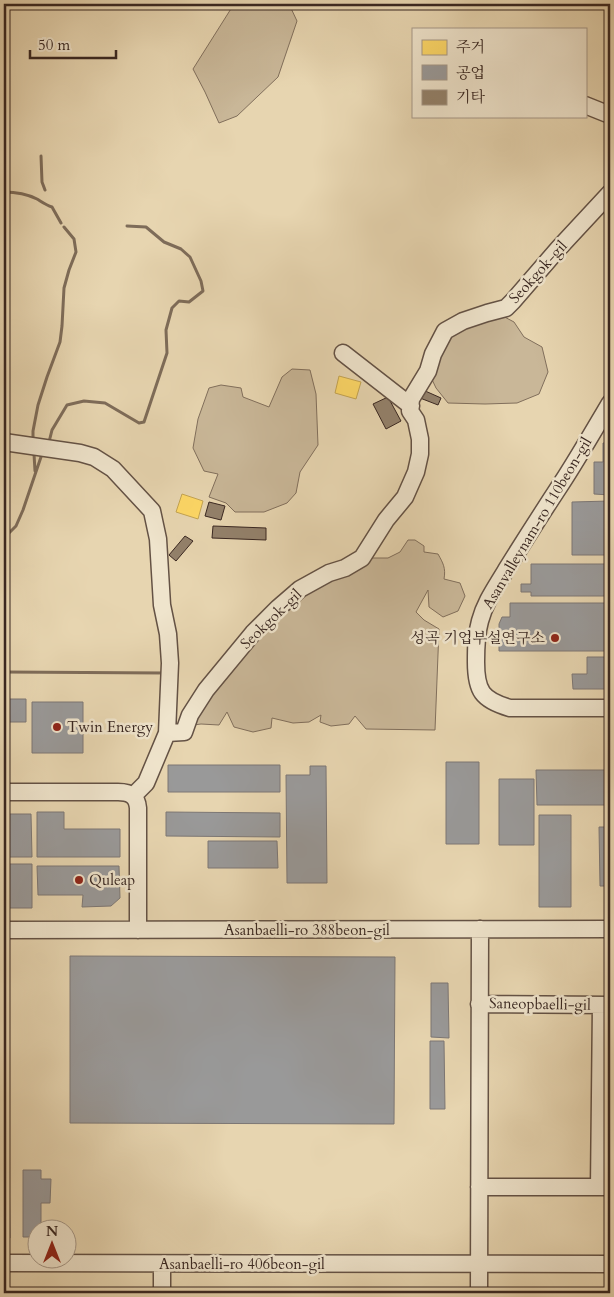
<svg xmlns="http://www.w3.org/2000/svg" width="614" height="1297" font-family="Cardo,'Noto Serif KR',serif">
  <rect width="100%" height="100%" fill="#e7d5b0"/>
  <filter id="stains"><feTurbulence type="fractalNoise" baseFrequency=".004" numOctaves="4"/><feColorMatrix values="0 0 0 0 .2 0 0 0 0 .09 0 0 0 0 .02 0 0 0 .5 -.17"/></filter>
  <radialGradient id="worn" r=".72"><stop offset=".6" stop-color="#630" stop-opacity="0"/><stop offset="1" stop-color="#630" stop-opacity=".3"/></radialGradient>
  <path fill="#c9b798" stroke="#816f5c" d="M234,4H289L297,21L278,77L237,116L219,123L205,92L193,69Z
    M497,313L514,322L524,337L542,347L548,372L539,394L517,403L485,404L448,403L436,388L428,371L445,331Z
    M292,369L310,370L316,394L318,445L300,472L296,493L287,503L264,512H235L226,503L209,497L218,474L204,471L193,448L198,419L209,388L221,385L241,388L243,397L269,407L282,377Z
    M408,540H415L424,546V552L438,554C443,563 446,568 444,579L460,583L465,596L458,611L443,617L429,607L428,590L416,612L424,620L439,629L435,730L366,729L355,716L349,724L331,726L320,722L321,715L309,722L293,723L272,718L271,728L253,732L234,727L227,712L219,725L201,724L186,726L278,608L362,558H388L400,552Z"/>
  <path fill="#ffd966" stroke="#c4a451" d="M339,376L361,382L356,399L335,393Z
    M182,494L203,501L198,519L176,512Z"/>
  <path fill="#999" stroke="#7c7775" d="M603,443H610V495L594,494V462H603Z
    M610,501V555H572V502Z
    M531,564H610V596H531V592H521V584H531Z
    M510,603H610V651H499V624L502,617H510Z
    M587,657H610V689H573L572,674H587Z
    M4,699H26V722H4Z
    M32,702H83V753H32Z
    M446,762H479V844H446Z
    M168,765H280V792H168Z
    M310,766H326L327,883H287L286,775H310Z
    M536,770H610V805H537Z
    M499,779H534V845H499Z
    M37,812H64V829H120V857H37Z
    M166,812L280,813V837L166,836Z
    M4,814H31L32,857H4Z
    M539,815H571V907H539Z
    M599,827H610V886H600Z
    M208,841H277L278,868H208Z
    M4,864H32V908H5V895H4Z
    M37,866H119L120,898L111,906L82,907L83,895H38Z
    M70,956L395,957L394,1124L70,1123Z
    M431,983H448L449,1038L431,1037Z
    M430,1041H444L445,1109H430Z
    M4,1150H9L10,1238H4Z
    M23,1170H41V1179H51L50,1203H41V1230H38V1237H23Z"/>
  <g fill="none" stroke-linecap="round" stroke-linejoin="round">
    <path stroke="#7e6c59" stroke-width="3" d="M41,156L42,182L45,190
      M4,192C15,192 27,194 37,199C42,202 46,205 52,207
      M52,207L61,223
      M33,441V431L38,405L47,377L60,342L62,326L64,288L69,270L76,252L74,239L64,227
      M49,442L52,430L67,405L84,401L105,403L139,423L144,422L167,353L166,330L172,308L179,301L189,302L203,291L201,281L190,257L181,249L164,242L146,227L127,226
      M34,454L35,471
      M4,538L16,526L23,510L42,454
      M4,672L164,673"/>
  </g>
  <path fill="#93816b" stroke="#392721" d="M423,390L441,398L438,405L420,398Z
    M388,397L401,421L386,429L373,404Z
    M209,502L225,506L221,520L205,516Z
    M213,526L266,528V540L212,538Z
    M185,536L193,541L176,561L169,555Z"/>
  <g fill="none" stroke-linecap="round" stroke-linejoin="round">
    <g stroke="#645245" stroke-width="19">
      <path id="minor" d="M585,105L610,115
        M343,353L411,406
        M610,403C594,430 578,458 561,484C542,513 524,541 506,570C496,587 485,602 480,621C476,635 476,648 476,662C476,691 482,700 510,708H610
        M4,442L80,453L94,457L113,469L152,511L158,539L162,605L168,634L170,663L167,733L146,783L133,796
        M167,733L184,732L190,715L206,690L253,633L278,608L300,589L329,573L345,568L362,558L386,520L405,497L416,472L420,454V439L416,420L410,411L411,399L428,371L433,354L445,331L463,321L487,313L506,308L513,301L558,249L610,193
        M4,792H118C130,792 137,796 138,808V930
        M4,930L610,929
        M479,1004L610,1005
        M479,1187H610
        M599,1187L601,1005
        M4,1263L610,1264
        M162,1264V1293
        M479,1293L480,929"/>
    </g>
    <use href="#minor" stroke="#efe4cc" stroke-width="16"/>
  </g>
  <g fill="#8f2418" stroke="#efe4cc" stroke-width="2">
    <circle cx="555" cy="638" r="5"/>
    <circle cx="57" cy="727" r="5"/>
    <circle cx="79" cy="880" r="5"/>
  </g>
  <g text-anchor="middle" stroke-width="5" stroke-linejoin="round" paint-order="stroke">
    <g font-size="15" fill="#392721" stroke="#efe4cc">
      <text transform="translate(538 272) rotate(-48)" y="5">Seokgok-gil</text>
      <text transform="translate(537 523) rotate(-59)" y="5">Asanvalleynam-ro 110beon-gil</text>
      <text transform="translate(271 619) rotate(-44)" y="5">Seokgok-gil</text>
      <text x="307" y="935">Asanbaelli-ro 388beon-gil</text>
      <text transform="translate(540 1004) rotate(1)" y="5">Saneopbaelli-gil</text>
      <text x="242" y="1269">Asanbaelli-ro 406beon-gil</text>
    </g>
    <g font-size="15" fill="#392721" stroke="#efe4cc" text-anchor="start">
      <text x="545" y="643" text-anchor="end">성곡 기업부설연구소</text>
      <text x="67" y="732">Twin Energy</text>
      <text x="89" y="885">Quleap</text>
    </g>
  </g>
  <rect width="614" height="1297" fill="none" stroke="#e7d5b0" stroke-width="20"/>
  <rect x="5" y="5" width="604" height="1287" fill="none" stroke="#392721" stroke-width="2.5"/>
  <rect x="10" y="10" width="594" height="1277" fill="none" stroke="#392721"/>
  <rect x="412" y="28" width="175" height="90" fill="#efe4cc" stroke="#a69888"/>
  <rect x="422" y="40" width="25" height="15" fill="#ffd966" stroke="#a69888"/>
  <text x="456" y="52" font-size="15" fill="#392721">주거</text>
  <rect x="422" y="65" width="25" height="15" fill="#999999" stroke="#a69888"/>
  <text x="456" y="78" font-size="15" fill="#392721">공업</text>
  <rect x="422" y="90" width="25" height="15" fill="#93816b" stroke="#a69888"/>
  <text x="456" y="102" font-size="15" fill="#392721">기타</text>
  <g transform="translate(52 1244)"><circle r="24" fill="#efe4cc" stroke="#a69888"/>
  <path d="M0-4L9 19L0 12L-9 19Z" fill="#8f2418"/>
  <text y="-8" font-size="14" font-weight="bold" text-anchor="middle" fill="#392721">N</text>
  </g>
  <path d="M30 50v8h86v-8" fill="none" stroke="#392721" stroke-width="2.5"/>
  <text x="38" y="50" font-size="15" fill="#392721" stroke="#efe4cc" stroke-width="4" paint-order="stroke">50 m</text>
  <rect width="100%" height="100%" filter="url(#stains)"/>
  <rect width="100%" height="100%" fill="url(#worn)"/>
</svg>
